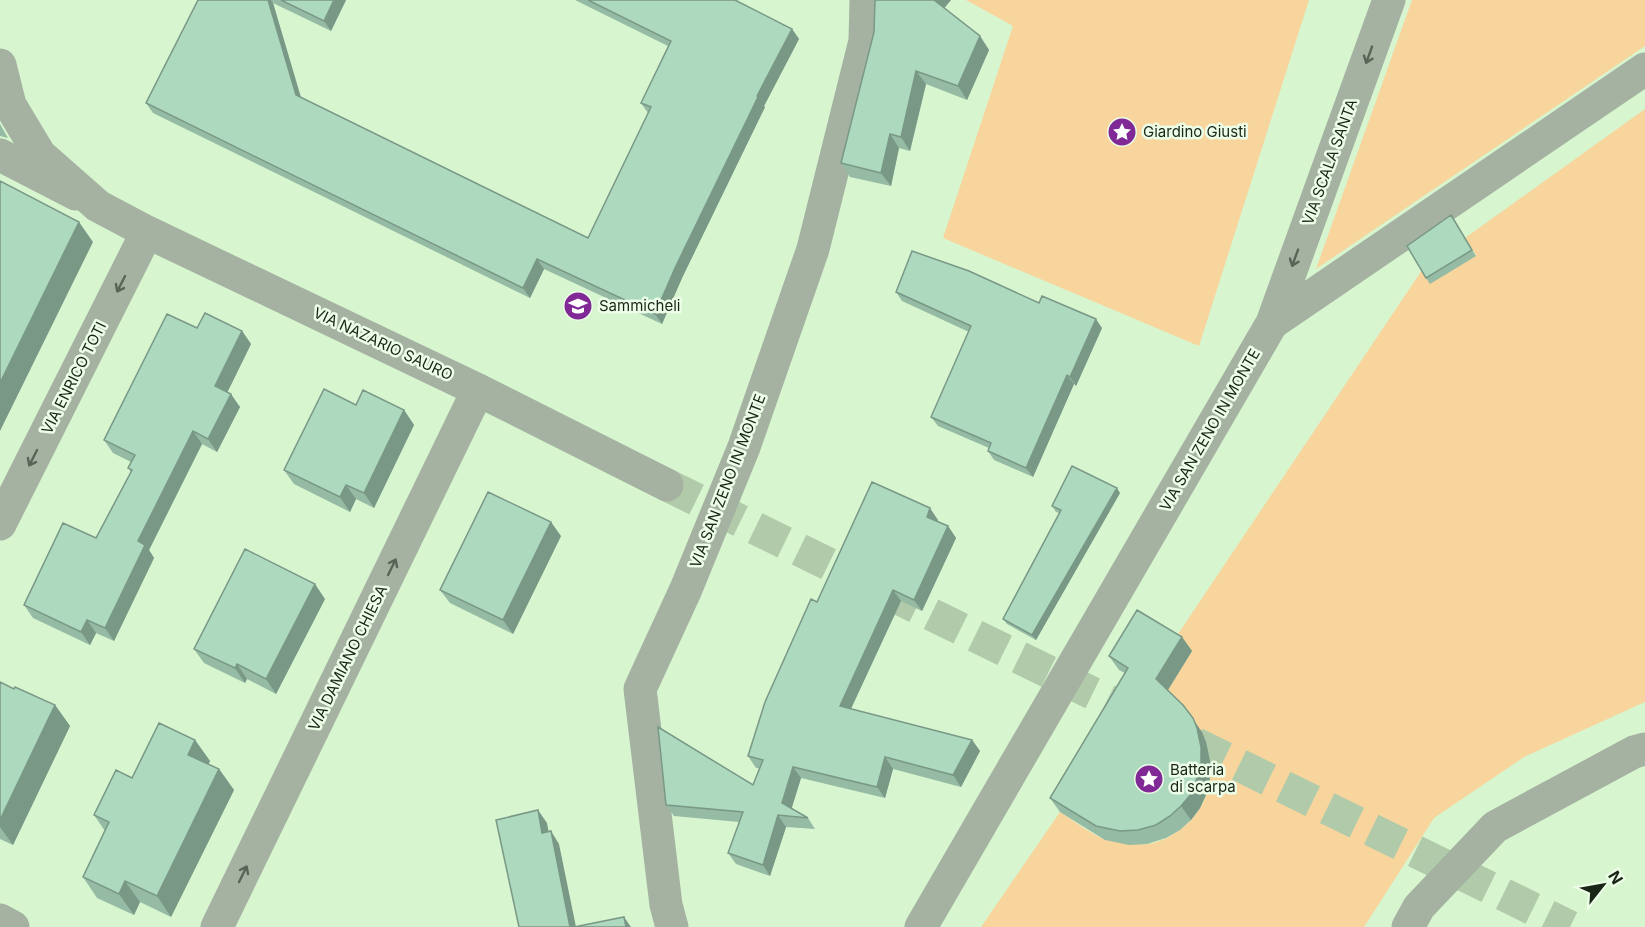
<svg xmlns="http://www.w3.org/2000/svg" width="1645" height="927" font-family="Inter,sans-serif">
  <rect width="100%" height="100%" fill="#d7f5cf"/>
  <path fill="#f8d59d" d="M966,0H1309L1199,346L943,238L1013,26Z
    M1412,0H1645V46L1316,269Z
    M1645,109V702L1524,757L1434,818L1364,927H981L1060,812C1071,819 1097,838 1107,840C1117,842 1139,845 1148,844C1169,841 1190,825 1200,808C1206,799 1208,788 1210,778L1164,697L1174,640L1422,270L1476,255L1465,238Z"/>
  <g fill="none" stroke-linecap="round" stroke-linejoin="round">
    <path stroke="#b1cbaa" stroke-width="33" stroke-dasharray="33 16" stroke-linecap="butt" d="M667,485L1570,927"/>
    <path stroke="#a5b2a2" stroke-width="33" d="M0,155L76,194
      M1272,323L1389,0
      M0,524L147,232
      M0,920L13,927
      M217,927L478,390
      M672,927L666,905L640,689L686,589L744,447L813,249L865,41L866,0
      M921,927L1272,323L1645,69"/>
    <path stroke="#a5b2a2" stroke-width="33" d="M0,65L10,105L40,155L98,206L147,232L478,390L667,485
      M1408,927L1419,907L1495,827L1634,752L1645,749"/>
  </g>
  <path fill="#95bba4" d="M198,0H346L331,31L273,3L301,97L588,238L648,113L641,103L668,46L575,0H735L792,29L799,39L764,106L765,107L682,278L662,324L544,269L530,298L153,113L146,103Z
    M875,0H951L944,8L980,36L989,50L967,100L926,84L910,151L899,148L891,186L850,177L841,163L874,32Z
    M0,124L8,138L0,136Z
    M1451,215L1476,256L1430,284L1426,278Z
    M896,292L1039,303L1102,328L1076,386L1074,384L1033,477L994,460L988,451L989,448L938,426L931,417L969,332L902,301Z
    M197,328L242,331L251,344L227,393L240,407L217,452L202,444L149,550L154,558L114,641L96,633L90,645L33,618L24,605L96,538L131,472L128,468L131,462L113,453L104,440Z
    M356,405L404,410L414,425L374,508L356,499L350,512L294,484L284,470Z
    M1120,493L1036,640L1007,624L1003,619L1059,513L1056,512L1052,506Z
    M938,520L937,521L948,526L956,538L922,611L901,601L851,709L972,740L980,751L961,787L893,769L885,798L801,778L791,808L808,818L815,829L786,827L770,876L736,864L728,853L739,822L674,816L666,805L753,785L759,768H756L748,756L817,602Z
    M561,536L513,634L450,603L440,590Z
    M325,599L276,694L247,679L245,683L204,663L194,649Z
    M1182,637L1192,651L1168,690L1202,732L1206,742L1210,761V778L1206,795L1200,808L1191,820L1180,830L1166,838L1147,844L1129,845L1105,840L1060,812L1050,798L1125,673L1119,670L1109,656Z
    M0,682L14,689L55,705L70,726L13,845L0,839Z
    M195,740L210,761L208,764L219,769L234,790L171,917L140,902L134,915L97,898L83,877L105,831L94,815L132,778Z"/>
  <path fill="#799886" d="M268,0H271L273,3L303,105L296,95Z
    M334,0H346L331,31L324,21Z
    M933,0H951L941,12Z
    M792,29L799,39L764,106L765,107L682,278L662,324L655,314L675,268L757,96Z
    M980,36L989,50L967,100L958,86Z
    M916,71L926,84L910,151L901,137Z
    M890,134L899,148L891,186L881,173Z
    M79,222L93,242L0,431V383Z
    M537,259L544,269L530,298L523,288Z
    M1096,319L1102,328L1076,386L1070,377Z
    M242,331L251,344L224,399L215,386Z
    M1067,375L1074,384L1033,477L1026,468Z
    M231,394L240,407L217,452L208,439Z
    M404,410L414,425L374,508L364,493Z
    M193,431L202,444L149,550L154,558L114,641L105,628L138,541Z
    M346,485L356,499L350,512L340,497Z
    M1117,488L1120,493L1036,640L1032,635Z
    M930,508L938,520L934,528L927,517Z
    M551,522L561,536L513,634L503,620Z
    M948,526L956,538L922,611L914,600Z
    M315,584L325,599L276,694L266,679Z
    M893,590L901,601L847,717L840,706Z
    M87,620L96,633L90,645L81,632Z
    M1182,637L1192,651L1166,693L1156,679Z
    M237,664L247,679L245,683L235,668Z
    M55,705L70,726L13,845L0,827V820Z
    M1183,705L1202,732L1206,742L1210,761V778L1206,795L1200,808L1191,820L1181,806Z
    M195,740L210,761L203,775L188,755Z
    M972,740L980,751L961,787L953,775Z
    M885,757L893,769L885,798L877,787Z
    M793,767L801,778L790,814L782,803Z
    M219,769L234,790L171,917L157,896Z
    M538,810L547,823L551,845L542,833Z
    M778,815L786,827L770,876L763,865Z
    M551,831L559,844L576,927H570Z
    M125,881L140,902L134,915L119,894Z
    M624,917L631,927H626Z"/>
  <path fill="#add9bf" stroke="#799886" stroke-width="1.5" d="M198,0H268L296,95L588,238L651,107L641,103L671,41L588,0H735L792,29L757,96L758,97L675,268L655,314L537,259L523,288L146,103Z
    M281,0H334L324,21Z
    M875,0H934L980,36L958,86L916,71L901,137L890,134L881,173L841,163L874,32Z
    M0,181L79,222L0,383Z
    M1451,215L1472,250L1426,278L1407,246Z
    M912,251L969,271L1039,303L1042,296L1096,319L1070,377L1067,375L1026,468L988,451L991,443L931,417L971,326L896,292Z
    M205,313L242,331L215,386L231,394L208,439L193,431L138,541L145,545L105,628L87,620L81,632L24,605L63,523L96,538L132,470L128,468L135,455L104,440L167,314L197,328Z
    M324,389L356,405L363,390L404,410L364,493L346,485L340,497L284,470Z
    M1072,466L1117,488L1032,635L1003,619L1061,510L1052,506Z
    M872,482L930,508L927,517L948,526L914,600L893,590L840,706L972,740L953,775L885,757L877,787L793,767L782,803L808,818L778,815L763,865L728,853L743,812L666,805L658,727L753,785L763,760L748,756L765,702L811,599L817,602Z
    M488,492L551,522L503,620L440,590Z
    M245,549L315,584L266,679L237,664L235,668L194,649Z
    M1137,610L1182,637L1156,679L1183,705L1193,718L1197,728L1201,747V764L1196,781L1191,794L1181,806L1170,816L1156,825L1138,830L1120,831L1096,826L1050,798L1128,668L1109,656Z
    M0,682L14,689L15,687L55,705L0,820Z
    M159,723L195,740L188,755L219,769L157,896L125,881L119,894L83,877L109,822L94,815L116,770L132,778Z
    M538,810L542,833L551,831L570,927H519L496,820Z
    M624,917L626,927H574Z"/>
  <defs><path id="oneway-shaft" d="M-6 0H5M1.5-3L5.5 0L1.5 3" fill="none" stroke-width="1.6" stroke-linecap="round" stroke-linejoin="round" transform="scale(1.5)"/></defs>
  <g stroke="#596456">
    <use href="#oneway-shaft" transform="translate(1369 55) rotate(110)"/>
    <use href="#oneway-shaft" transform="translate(1295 258) rotate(110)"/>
    <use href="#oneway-shaft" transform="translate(121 284) rotate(117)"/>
    <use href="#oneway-shaft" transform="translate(33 458) rotate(117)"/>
    <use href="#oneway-shaft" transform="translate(392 567) rotate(-64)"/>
    <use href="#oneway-shaft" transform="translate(243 874) rotate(-64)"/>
  </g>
  <defs>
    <g id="sight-disc" transform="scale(1.5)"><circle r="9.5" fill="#802896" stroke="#ecfee7"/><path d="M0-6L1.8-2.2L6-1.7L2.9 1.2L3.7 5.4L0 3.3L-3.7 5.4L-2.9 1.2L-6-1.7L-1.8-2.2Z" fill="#fff"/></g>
    <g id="school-disc" transform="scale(1.5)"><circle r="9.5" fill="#802896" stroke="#ecfee7"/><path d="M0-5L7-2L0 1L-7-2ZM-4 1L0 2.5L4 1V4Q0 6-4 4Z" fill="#fff"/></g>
  </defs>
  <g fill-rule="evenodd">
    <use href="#sight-disc" x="1122" y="132"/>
    <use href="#school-disc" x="578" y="306"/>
    <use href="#sight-disc" x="1149" y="779"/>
  </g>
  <g text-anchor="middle" stroke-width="5" stroke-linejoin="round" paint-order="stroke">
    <g font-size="15" fill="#1a2517" stroke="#ecfee7" text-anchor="start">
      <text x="1143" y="137">Giardino Giusti</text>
      <text x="599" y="311">Sammicheli</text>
      <text x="1170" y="775">Batteria<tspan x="1170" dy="17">di scarpa</tspan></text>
    </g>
    <g font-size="15" fill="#1a2517" stroke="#ecfee7">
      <text transform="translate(1330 162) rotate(-70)" y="5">VIA SCALA SANTA</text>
      <text transform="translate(383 344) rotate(25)" y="5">VIA NAZARIO SAURO</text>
      <text transform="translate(74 378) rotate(-63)" y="5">VIA ENRICO TOTI</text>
      <text transform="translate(1210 430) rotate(-60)" y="5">VIA SAN ZENO IN MONTE</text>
      <text transform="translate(728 481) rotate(-69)" y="5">VIA SAN ZENO IN MONTE</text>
      <text transform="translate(348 658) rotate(-64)" y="5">VIA DAMIANO CHIESA</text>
    </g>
  </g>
  <g transform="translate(1603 885) rotate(59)" stroke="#ecfee7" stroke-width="4.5" paint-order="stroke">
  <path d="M0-4.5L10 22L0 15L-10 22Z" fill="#1a2517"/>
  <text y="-9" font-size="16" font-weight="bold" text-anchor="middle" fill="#1a2517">N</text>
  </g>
</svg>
